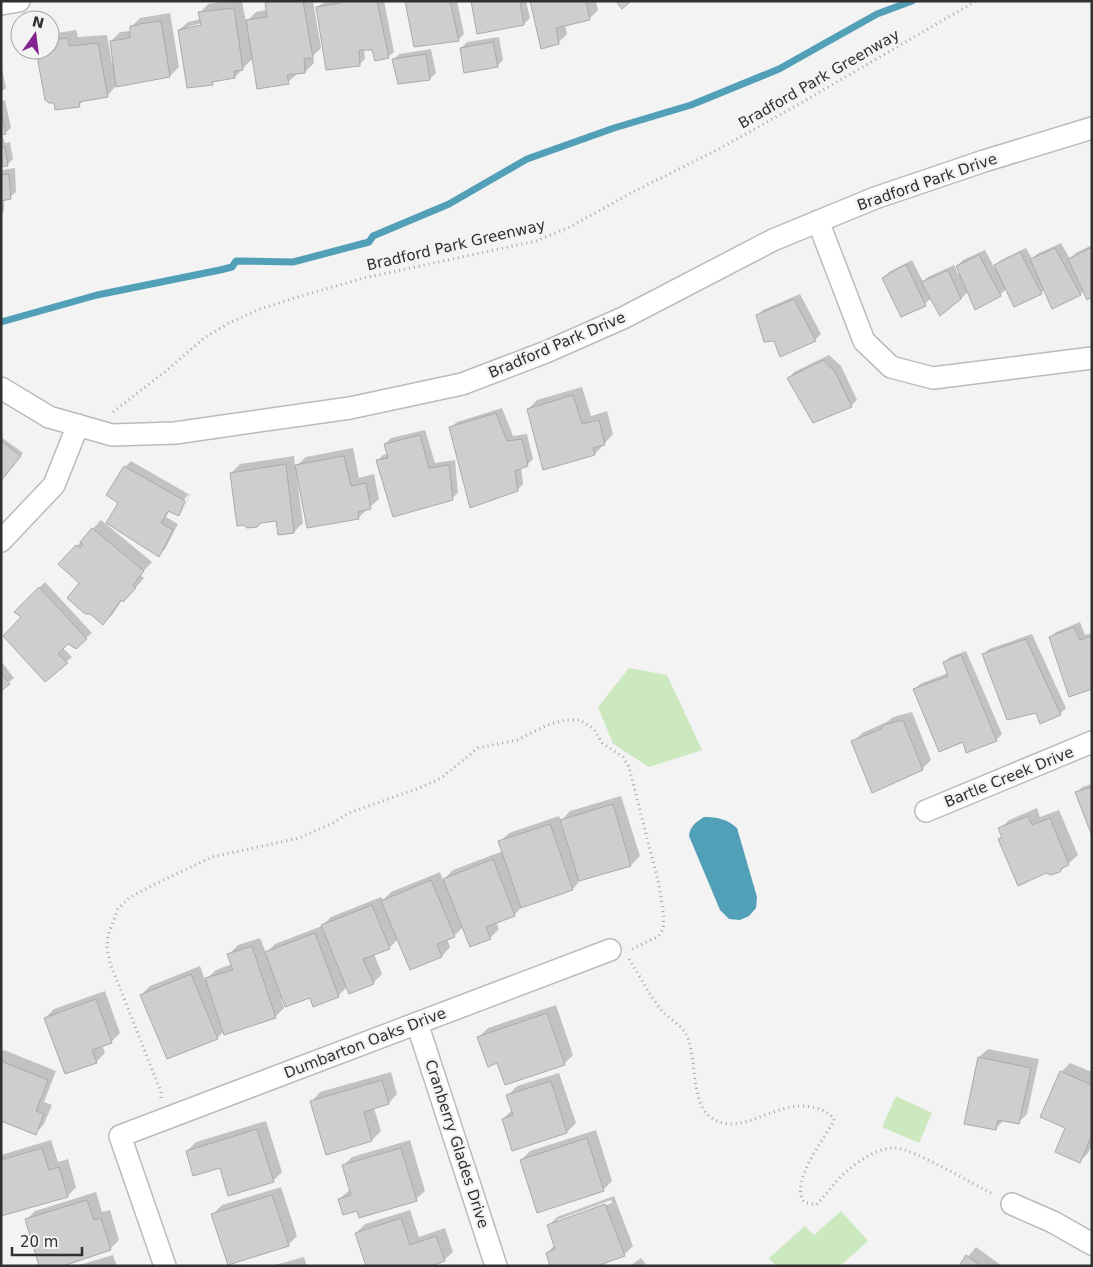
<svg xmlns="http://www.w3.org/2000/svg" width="1093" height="1267" font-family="'DejaVu Sans',sans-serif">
  <rect width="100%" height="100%" fill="#f3f3f4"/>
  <path fill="#cbe8be" d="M629,668L667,675L702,750L649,767L613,744L598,707Z
    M896,1096L932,1113L919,1143L882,1127Z
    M841,1211L868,1241L840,1266H776L769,1258L805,1226L814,1235Z"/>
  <path fill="#52a0b7" d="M704,817C717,817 727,819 737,828L757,897L756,908L749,916L740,920L729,919L720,910L689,836C690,826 696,822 704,817Z"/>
  <path fill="#0003" fill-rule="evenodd" d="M228,1H242L246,22L256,12L267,10L266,3L268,1H313L321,48L313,56L314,63L305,72L297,74L288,82L253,58L235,77L216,80L212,84L179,30L188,22L201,19L200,13L208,4ZM206,22L207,25L187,29V27Z
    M384,1L394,52L388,57L373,48L364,49L365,59L359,65L317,7L326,1Z
    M406,1H457L464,34L459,39Z
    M473,1H526L530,18L524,24L478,32Z
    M532,1H596L598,10L589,19L565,24L567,34L558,43Z
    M170,13L179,67L170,76L116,86L107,96L85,99L79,105L39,50H50V34L76,30L78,37L107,35L112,64H114L111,41L120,32L131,31V27L140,18Z
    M499,37L503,60L497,66L461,48L467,42Z
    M431,49L436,73L430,79L393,60L399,54Z
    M1,64L6,88L1,92Z
    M5,100L11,128L5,133L2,134L5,143L10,142L13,159L7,165L1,166V101Z
    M15,168L16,192L10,197L4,199V211L1,214V170Z
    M1061,243L1070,259L1076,253L1092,245V296L1084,290L1080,294L1045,289L1041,293L1007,288L1000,295L975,308L968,291L961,299L931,298L925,304L883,278L889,272L912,260L923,282L928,277L954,265L958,274L960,273L957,266L963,260L985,250L994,267L1001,260L1026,248L1032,259L1037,254Z
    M800,294L821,334L815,340L757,316L763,310Z
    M829,355L841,366L857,400L851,406L789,378L794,372Z
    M582,387L591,416L607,411L613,434L595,454L528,409L537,400Z
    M502,408L513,436L527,434L533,459L527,465L521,467L523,484L517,490L451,427L457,422Z
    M425,430L435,463L455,460L458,493L452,498L377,461L383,455L388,454L385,444L391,438Z
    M1,437L23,453L1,480Z
    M353,448L359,478L374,474L379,499L359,517L308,527L299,478L297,479L303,523L294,532L277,520L231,473L240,464L294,456L295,467L306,457Z
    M131,461L190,495L184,508L178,514L170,510L166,517L178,524L165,549L159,555L120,503L125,467ZM187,495L189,496L183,509H180Z
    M101,520L152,562L140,575L144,578L132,592L122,600L112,615L103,624L80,582L77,546Z
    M45,582L92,633L86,638L68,642L62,647L72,657L45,680L23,617L16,612Z
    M1080,622L1085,635L1092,633V688L1050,638L1056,632Z
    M1032,634L1066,708L1060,714L1037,711L983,655L989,649Z
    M966,651L1002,734L996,740L964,741L914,690L920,684L948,673L945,662L950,657Z
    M1,661L14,678L1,689Z
    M912,712L931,760L922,769L853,742L862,733L887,722L893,717Z
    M1092,784V833L1076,793L1082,787Z
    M621,796L640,856L631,865L581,879L573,889L522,907L514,915L496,922L499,929L490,938L463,927L454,936L447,939L450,947L442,956L410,969L398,939L389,948L374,954L382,974L373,983L347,987L339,995L314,1005L311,996L283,999H281L284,1008L275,1017L224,1031L217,1038L141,995L150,986L200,966L205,980L216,970L232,964L229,954L238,945L260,938L266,953L275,944L322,926L331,917L381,897L383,900L391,892L440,872L443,880L453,870L503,851L500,842L509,833L559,816L561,821L570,811Z
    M1037,808L1040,817L1059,810L1078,855L1060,871L999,839L1002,836L1000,829L1009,820Z
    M105,991L120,1033L111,1042L102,1045L105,1053L96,1062L45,1018L54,1009Z
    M556,1005L573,1055L564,1064L479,1037L488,1028Z
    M988,1049L1039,1059L1027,1114L1018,1123L1004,1120L995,1129L979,1057Z
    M4,1050L56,1071L44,1102L52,1105L44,1124L36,1133L1,1120V1053Z
    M1070,1063L1092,1072V1145L1088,1153L1079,1162L1067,1127L1041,1116L1061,1072Z
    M391,1072L397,1094L389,1103L374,1108L381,1131L372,1140L327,1153L312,1101L320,1092Z
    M559,1073L576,1123L567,1132L513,1149L503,1119L512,1110L508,1095L517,1086Z
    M266,1121L282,1172L273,1181L220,1166L187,1151L196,1142Z
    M596,1130L612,1181L603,1190L521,1160L530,1151Z
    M51,1140L58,1162L68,1159L76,1187L68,1196L2,1215L1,1155Z
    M410,1140L425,1191L416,1199L358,1209L339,1199L351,1189L344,1165L352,1157Z
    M281,1187L297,1236L288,1245L213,1214L222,1205Z
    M96,1192L102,1212L110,1210L119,1240L110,1249L26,1220L35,1211Z
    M614,1196L633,1246L624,1255L547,1253L555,1245L548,1226L557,1217ZM611,1200L612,1203L557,1223V1220Z
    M410,1210L419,1237L445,1228L453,1252L444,1260L356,1233L365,1224Z
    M976,1247L1002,1266H960Z
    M113,1255L117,1266H76Z
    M304,1257L307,1266H271Z
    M641,1258L647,1266H630Z"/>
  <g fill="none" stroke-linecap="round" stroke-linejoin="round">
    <path stroke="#52a0b7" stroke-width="7" d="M1,322L97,295L220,270L232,267L236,261L293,262L369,242L373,236L449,204L527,159L614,128L691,105L779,69L877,14L912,1"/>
  </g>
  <path fill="#cfcecc" stroke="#abaaa9" d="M272,1H303L313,58L304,59L305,73L287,75L289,84L257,89L246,20L267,17L265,3Z
    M341,1H377L389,58L375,61L372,50H359L360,66L326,70L316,7L341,3Z
    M405,1H450L459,41L414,47Z
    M471,1H520L524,25L477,34Z
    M530,1H586L590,20L556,28L559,44L541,49Z
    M616,1H631L622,9Z
    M234,8L243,70L234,71L235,78L212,82L213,85L187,88L178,30L201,25L198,12Z
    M161,21L170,77L116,87L110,41L130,38V26L139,25V24Z
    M67,38L70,46L98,43L108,97L79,102L80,107L55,110L54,103H49L45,100L36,50H50V40Z
    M493,42L498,67L464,73L460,48Z
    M426,54L430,80L398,84L392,59Z
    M1,113L6,134L1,135Z
    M1,147H5L8,166L1,167Z
    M9,174L11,199L1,201V175Z
    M1092,247V297L1087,300L1068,259Z
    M1055,248L1081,295L1052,309L1030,259Z
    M1020,252L1042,294L1014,307L994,265Z
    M979,255L1001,296L975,310L956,266Z
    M906,264L926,306L901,317L882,278Z
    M948,270L961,299L940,316L921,282Z
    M794,299L816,341L780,357L774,341L764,342L756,315Z
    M823,360L835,372L852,407L813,423L787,378Z
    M573,395L582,424L599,420L605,445L593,448L595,455L543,470L527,409Z
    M496,413L507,441L522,439L528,466L515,471L518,491L470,508L449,427Z
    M420,435L429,468L449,465L453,500L393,517L376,460L388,458L384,444Z
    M1,441L21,456L1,481Z
    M344,456L351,486L366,483L371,509L358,512L359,519L307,528L295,465Z
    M286,464L294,533L278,535L276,521L261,523L257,527L247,528L243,525L237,526L230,473Z
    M124,466L185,501L179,516L168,511L161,523L173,530L159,557L106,523L118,503L106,495Z
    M92,528L144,571L133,585L136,588L123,602L121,600L103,625L90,614H85L67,598L79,583L58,564L76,545L80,548L83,544L80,542Z
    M39,587L87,639L76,649L68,644L58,654L68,663L45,682L3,636L21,617L14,612Z
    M1074,627L1080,640L1092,636V689L1069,697L1049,637Z
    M1026,639L1061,715L1040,724L1036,713L1007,720L982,654Z
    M961,655L997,741L966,753L963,742L939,752L913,689L948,676L943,662Z
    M1,674L10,684L1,691Z
    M903,720L923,770L872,793L851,741L881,729L883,725Z
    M1092,787V836L1075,792Z
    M613,804L631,866L579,881L560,820Z
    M1028,816L1032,825L1050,818L1069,865L1062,868L1060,872L1051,875L1046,873L1018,886L998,839L1002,838L998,828Z
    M550,824L573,890L521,908L498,841Z
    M493,859L515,916L486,927L491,939L470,947L443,879Z
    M431,880L455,937L437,944L442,957L410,970L381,901Z
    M372,905L390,949L363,959L374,984L349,994L321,925Z
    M315,933L339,997L313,1007L310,998L285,1007L265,952Z
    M252,946L276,1018L224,1035L205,978L233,970L227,954Z
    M191,974L218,1039L167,1059L140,995Z
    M96,999L112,1043L92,1050L97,1063L65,1074L44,1018Z
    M547,1013L565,1065L505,1085L497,1063L488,1067L477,1037Z
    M978,1057L1031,1068L1019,1124L998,1120L996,1130L964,1124Z
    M1,1061L48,1080L36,1111L44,1114L36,1135L1,1121Z
    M1060,1071L1092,1085V1135L1080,1163L1055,1152L1065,1128L1040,1117Z
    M382,1080L389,1104L364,1112L372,1141L326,1155L310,1101Z
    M551,1081L567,1133L512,1151L502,1119L513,1115L506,1095Z
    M257,1129L274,1182L228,1196L220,1168L193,1176L186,1151Z
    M587,1138L604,1191L537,1213L520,1160Z
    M42,1148L49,1170L59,1167L68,1197L1,1216V1160Z
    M401,1148L417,1201L359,1218L357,1211L343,1215L338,1199L351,1195L342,1165Z
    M272,1195L289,1246L228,1265L211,1214Z
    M87,1200L94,1220L101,1218L111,1250L63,1266H39L25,1219Z
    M605,1204L625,1256L597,1266H550L546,1253L555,1249L547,1225Z
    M401,1218L410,1245L436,1236L445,1261L431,1266H366L355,1233Z
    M966,1255L981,1266H959Z"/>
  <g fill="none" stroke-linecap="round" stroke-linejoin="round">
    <g stroke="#bbbbbd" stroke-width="24">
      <path id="minor" d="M1,4L19,1
        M818,221L864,341L891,367L933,378L1092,358
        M1,388L49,417L112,435L175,433L350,408L462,384L546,352L623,318L773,240L875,198L984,161L1092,128
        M1,541L54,485L78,425
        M926,811L1092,742
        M417,1023L496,1266
        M1012,1204L1053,1222L1092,1244
        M165,1266L120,1136L610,950"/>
    </g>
    <path stroke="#a6a6a7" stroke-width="3" stroke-dasharray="1 4" stroke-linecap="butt" d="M113,412L166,371L204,338L229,323L260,309L301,296L364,278L536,241L568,228L631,193L719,149L794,107L976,1
      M629,959C640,976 649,995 662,1011C671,1020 683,1026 688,1038C696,1060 692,1100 708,1115C743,1147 789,1080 834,1118V1121C823,1140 790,1182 804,1202L816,1205C827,1194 835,1181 847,1171C860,1160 878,1147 896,1148C914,1149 974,1185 993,1194
      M161,1098V1092L110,963L107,947L108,935L118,909L129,898L151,886L212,857L299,838L333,823L349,813L422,787L441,778L478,748L517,740L547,725L565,720H580L594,729L602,743L623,757L629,767L659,885L664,918L663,929L659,936L632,949"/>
    <use href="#minor" stroke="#fff" stroke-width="21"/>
  </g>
  <g text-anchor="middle" stroke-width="5" stroke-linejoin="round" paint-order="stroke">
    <g font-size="15" fill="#303031" stroke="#f3f3f4">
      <text transform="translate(819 79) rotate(-30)" y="5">Bradford Park Greenway</text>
      <text transform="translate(927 182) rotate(-19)" y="5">Bradford Park Drive</text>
      <text transform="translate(456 245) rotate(-13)" y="5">Bradford Park Greenway</text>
      <text transform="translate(557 345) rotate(-23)" y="5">Bradford Park Drive</text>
      <text transform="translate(1009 777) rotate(-22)" y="5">Bartle Creek Drive</text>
      <text transform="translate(365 1043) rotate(-21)" y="5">Dumbarton Oaks Drive</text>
      <text transform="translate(457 1144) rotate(72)" y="5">Cranberry Glades Drive</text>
    </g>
  </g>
  <rect width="1093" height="1267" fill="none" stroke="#303031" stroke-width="5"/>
  <g transform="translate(35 35) rotate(14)"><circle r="24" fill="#f3f3f4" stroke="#a5a5a6"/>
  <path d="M0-4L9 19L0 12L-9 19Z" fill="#84248e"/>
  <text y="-8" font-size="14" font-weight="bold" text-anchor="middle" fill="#303031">N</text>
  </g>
  <path d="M12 1247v8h70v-8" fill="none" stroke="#303031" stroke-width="2.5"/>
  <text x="20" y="1247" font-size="15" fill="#303031" stroke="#f3f3f4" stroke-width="4" paint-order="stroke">20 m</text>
</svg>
